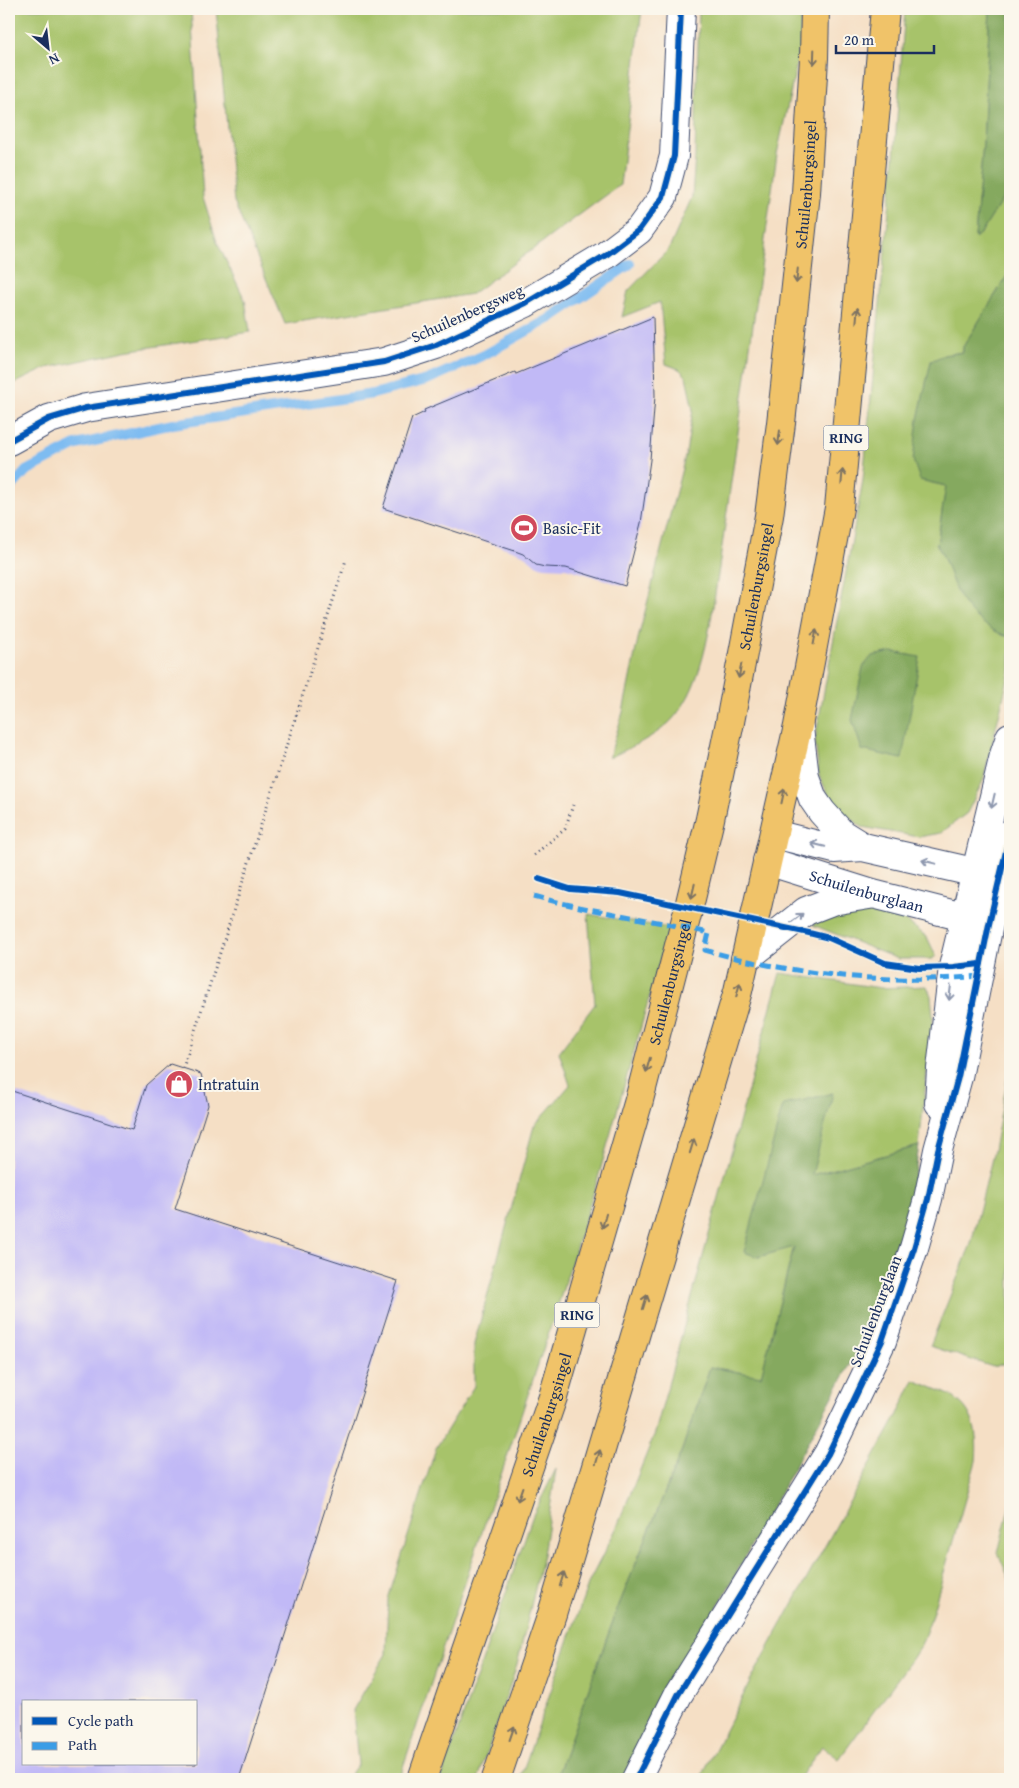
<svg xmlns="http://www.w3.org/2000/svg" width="1019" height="1788" font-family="'Gentium Book Plus',serif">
  <rect width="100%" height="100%" fill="#fbf7ec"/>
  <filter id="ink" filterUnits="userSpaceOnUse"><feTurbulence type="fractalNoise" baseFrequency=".02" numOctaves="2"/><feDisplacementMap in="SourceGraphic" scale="10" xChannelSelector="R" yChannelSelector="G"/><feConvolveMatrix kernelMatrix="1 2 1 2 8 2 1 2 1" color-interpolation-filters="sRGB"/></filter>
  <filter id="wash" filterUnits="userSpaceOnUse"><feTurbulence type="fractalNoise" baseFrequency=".0096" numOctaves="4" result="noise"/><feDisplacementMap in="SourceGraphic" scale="20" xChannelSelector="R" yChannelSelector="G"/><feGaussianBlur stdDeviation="1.12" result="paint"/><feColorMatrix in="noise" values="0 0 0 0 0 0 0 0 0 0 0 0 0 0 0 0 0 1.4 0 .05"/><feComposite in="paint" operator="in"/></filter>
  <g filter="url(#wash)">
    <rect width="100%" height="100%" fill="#f5dfc5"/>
    <path fill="#a7c36a" stroke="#617964" d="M9,9H191L203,197L217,242L245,300L250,332L125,351L47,368L9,386Z
      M216,9H642L620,185L472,294L285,324L234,202Z
      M699,9H801L800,49L777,154L718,575C710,623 704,696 663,728C646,741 627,749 609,758L623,712L638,639L686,453L693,410L686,376L679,369L666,364L660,302L622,317L628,291L669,249L692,197L695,156Z
      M905,9H935L937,11L945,9H990L983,144L975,237L982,232L1010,187V271L963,347V352L944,355L920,480L946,486L937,545L1002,635L1010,637V670L983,781L967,813L941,833L919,837L862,827L833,805L819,775L815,740L863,480L894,158Z
      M849,908L905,920L927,937L936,956L932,959H898L813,925L819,920Z
      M588,914L669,928L598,1178L559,1302L399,1779H347L358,1764L353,1710L386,1654L388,1599L436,1448L474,1386V1344L534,1126L570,1085L559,1052L595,1004Z
      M780,973L881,988L927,986L931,996L933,1016L919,1146L812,1175L758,1257L794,1246L761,1377L710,1367L682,1450L617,1610L556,1779H520L589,1582L617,1527L655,1433Z
      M1010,1064V1354L1005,1363L993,1367L930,1346L971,1244L994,1150Z
      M914,1380C927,1386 947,1392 957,1400C976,1414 978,1439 976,1461L930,1621L921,1645L912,1659L839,1759L822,1746L799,1779H700L752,1678L898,1414Z
      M556,1469L543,1555L517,1665L478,1779H441L533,1515Z
      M1010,1504V1581L998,1553Z"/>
    <path fill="#85a95e" stroke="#506c5e" d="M990,9H1010V187L982,232L975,238L983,144Z
      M1010,271V637C990,632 969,614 959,596C950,580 947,560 937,545L946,486L920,480L913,460L918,419L931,361L944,355L963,352V347Z
      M892,652L920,657L902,759L862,750L852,720L863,667L872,656Z
      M833,1093L812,1175L919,1146L909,1212L882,1284L862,1343L714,1614L663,1701L655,1709L625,1779H556L617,1610L682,1450L710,1367L761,1376L794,1247L758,1257L744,1252L783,1105Z"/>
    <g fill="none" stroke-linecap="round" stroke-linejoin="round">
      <path stroke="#7ebcf1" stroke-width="10" d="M9,490L26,471L76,445L173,424L373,394L427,380L484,355L549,319L630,264"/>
    </g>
    <g id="blocks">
      <path fill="#c1b9f6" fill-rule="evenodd" d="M653,317L655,396L650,460L641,523L625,586L566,568L545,567L536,565L523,554L515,551L383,508L412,418L425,412L424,410L515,372L516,374Z
        M170,1064L201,1074L208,1105L175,1209L398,1281L239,1779H9V1090L132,1130L146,1085ZM24,1702H196V1764H24Z"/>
    </g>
  </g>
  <g filter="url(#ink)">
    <use href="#blocks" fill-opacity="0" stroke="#3c496d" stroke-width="1"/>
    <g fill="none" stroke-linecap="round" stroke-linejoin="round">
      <g stroke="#3c496d" stroke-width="30">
        <g id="minor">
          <path d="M9,441L49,419L86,408L384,362L436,345L526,303L606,255L639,230L663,197L674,156L681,9"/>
          <path d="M799,728L805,777L813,799L822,812L842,834L863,847"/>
          <path d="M774,834L834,849L863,847L995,877"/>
          <path id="s1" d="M767,861L873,894L983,922"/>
          <path d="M745,959L806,911L832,901L869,895"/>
          <path d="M939,1103L941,1069L953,967L1004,755L1010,737"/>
          <path d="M636,1779L678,1695L828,1454L882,1341L914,1248L928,1199L938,1150L958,1077L989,924L1010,834"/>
        </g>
      </g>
      <g stroke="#3c496d" stroke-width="30">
        <g id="major">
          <path id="s2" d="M422,1779L553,1397L639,1100L689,907L710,819L730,722L769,516L781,423L806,193L814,58L815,9"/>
          <path d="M496,1779L552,1614L738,991L798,726L839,508L885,9"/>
        </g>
      </g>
      <path stroke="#3c496d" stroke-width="3" stroke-dasharray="1 4" stroke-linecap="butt" d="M534,855L565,829L573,805
        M183,1068L346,560"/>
      <use href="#minor" stroke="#fff" stroke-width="28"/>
      <use href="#major" stroke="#f0c369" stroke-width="28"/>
      <path stroke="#3b9de6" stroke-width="5" stroke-dasharray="10 5" stroke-linecap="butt" d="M534,896C592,912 651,919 709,933L705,950C793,975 888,985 979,976"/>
      <g stroke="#fbf7ec" stroke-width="9">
        <path id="cycleway" d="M9,441L49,419L86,408L384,362L436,345L526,303L606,255L639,230L663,197L674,156L681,9
          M539,879L570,889L620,893L809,933L829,938L885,963L919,968L953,967L981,964
          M636,1779L678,1695L828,1454L882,1341L914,1248L928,1199L938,1150L958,1077L989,924L1010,834"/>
      </g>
      <use href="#cycleway" stroke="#0057b8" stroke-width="6"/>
    </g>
    <defs><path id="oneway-shaft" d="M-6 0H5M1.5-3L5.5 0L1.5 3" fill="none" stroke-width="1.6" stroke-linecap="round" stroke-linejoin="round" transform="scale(1.25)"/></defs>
    <g stroke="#7b7263">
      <use href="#oneway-shaft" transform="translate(814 57) rotate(92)"/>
      <use href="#oneway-shaft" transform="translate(797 276) rotate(96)"/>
      <use href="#oneway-shaft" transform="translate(857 315) rotate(-85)"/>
      <use href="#oneway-shaft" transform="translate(779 438) rotate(97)"/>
      <use href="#oneway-shaft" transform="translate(842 477) rotate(-85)"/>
      <use href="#oneway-shaft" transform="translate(815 637) rotate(-79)"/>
      <use href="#oneway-shaft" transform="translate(740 671) rotate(101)"/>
      <use href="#oneway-shaft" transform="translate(783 796) rotate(-78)"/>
      <use href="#oneway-shaft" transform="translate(693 891) rotate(103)"/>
      <use href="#oneway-shaft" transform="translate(738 990) rotate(-75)"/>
      <use href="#oneway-shaft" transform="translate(648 1065) rotate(105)"/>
      <use href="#oneway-shaft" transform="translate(692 1146) rotate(-73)"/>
      <use href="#oneway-shaft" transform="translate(604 1221) rotate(106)"/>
      <use href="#oneway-shaft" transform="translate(645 1302) rotate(-73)"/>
      <use href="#oneway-shaft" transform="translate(598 1457) rotate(-73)"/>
      <use href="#oneway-shaft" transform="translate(520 1494) rotate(109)"/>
      <use href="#oneway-shaft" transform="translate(562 1579) rotate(-73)"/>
      <use href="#oneway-shaft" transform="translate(512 1733) rotate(-71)"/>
    </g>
    <g stroke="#8d97ae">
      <use href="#oneway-shaft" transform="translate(993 801) rotate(103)"/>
      <use href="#oneway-shaft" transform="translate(818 845) rotate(-166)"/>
      <use href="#oneway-shaft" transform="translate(929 862) rotate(-167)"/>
      <use href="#oneway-shaft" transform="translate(797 918) rotate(-37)"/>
      <use href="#oneway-shaft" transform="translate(950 993) rotate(97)"/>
    </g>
  </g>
  <defs>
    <g id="stadium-disc" transform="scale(1.4375)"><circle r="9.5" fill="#d1495b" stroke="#fbf7ec"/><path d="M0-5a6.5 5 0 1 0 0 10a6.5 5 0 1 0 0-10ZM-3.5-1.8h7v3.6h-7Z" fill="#fff"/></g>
    <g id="shop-disc" transform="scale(1.4375)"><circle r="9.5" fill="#d1495b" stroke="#fbf7ec"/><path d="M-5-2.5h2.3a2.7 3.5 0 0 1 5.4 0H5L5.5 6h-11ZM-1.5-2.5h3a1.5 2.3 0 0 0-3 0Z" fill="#fff"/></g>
  </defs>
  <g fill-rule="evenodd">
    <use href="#stadium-disc" x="524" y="528"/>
    <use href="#shop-disc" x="179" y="1084"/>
  </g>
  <g text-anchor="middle" stroke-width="4" stroke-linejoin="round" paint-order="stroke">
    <g fill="#fbf7ec" stroke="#5e6b89" stroke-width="1">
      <rect x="823.5" y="425.5" width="45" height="25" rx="4"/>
      <rect x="554.5" y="1302.5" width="45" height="25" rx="4"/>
    </g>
    <g font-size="15" font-weight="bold" fill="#1b2f5e">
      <text x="846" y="443">RING</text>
      <text x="577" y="1320">RING</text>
    </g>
    <g font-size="16" fill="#1b2f5e" stroke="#fbf7ec">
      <text dy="6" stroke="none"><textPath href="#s2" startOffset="1645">Schuilenburgsingel</textPath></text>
      <text transform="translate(467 313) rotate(-24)" y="6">Schuilenbergsweg</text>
      <text dy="6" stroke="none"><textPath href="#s2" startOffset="1240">Schuilenburgsingel</textPath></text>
      <text dy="6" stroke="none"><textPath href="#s1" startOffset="104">Schuilenburglaan</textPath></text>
      <text dy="6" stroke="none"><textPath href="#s2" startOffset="835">Schuilenburgsingel</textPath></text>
      <text transform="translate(875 1311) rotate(-69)" y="6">Schuilenburglaan</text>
      <text dy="6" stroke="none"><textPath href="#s2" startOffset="385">Schuilenburgsingel</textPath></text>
    </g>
    <g font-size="16" fill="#1b2f5e" stroke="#fbf7ec" text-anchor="start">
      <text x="543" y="534">Basic-Fit</text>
      <text x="198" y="1090">Intratuin</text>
    </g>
  </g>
  <rect width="1019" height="1788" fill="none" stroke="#fbf7ec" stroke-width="30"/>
  <rect x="22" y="1700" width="175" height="65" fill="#fbf7ec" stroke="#a1a7b3"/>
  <rect x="32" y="1717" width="25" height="8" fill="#0057b8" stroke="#a1a7b3"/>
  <text x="68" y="1726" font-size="15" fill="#1b2f5e">Cycle path</text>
  <rect x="32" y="1742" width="25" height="8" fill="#3b9de6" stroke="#a1a7b3"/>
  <text x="68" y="1750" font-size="15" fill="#1b2f5e">Path</text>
  <g transform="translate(48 48) rotate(152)" stroke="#fbf7ec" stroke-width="4" paint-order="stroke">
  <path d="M0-4L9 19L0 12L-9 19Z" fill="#1b2f5e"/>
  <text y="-8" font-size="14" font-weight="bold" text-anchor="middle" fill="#1b2f5e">N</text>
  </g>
  <path d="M836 45v8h98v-8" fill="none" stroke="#1b2f5e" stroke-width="2.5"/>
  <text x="844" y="45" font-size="15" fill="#1b2f5e" stroke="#fbf7ec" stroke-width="4" paint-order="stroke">20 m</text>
</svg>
